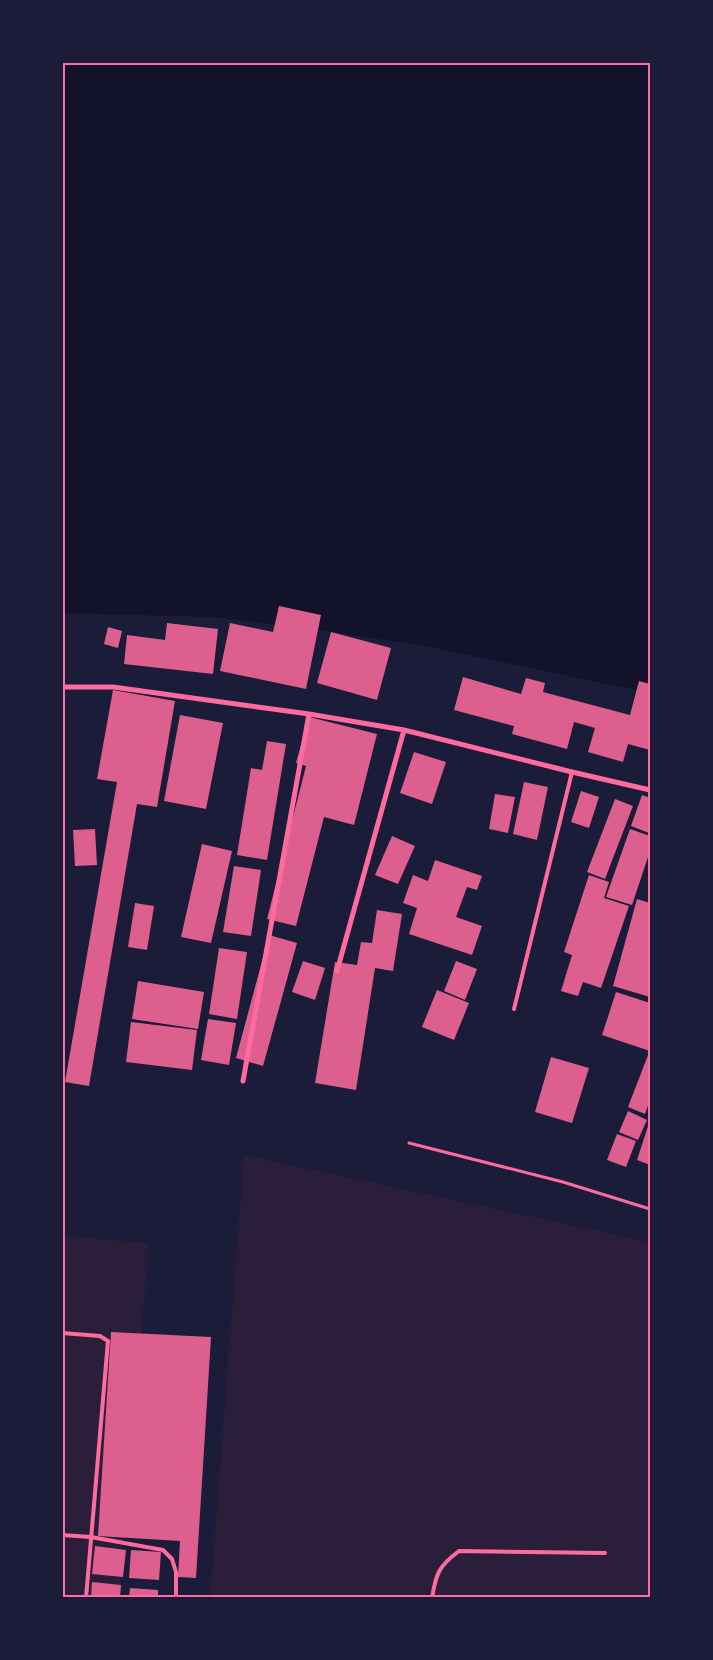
<svg xmlns="http://www.w3.org/2000/svg" width="713" height="1660" font-family="Barlow,sans-serif">
  <rect width="100%" height="100%" fill="#1b1b3a"/>
  <path fill="#2a1e3b" d="M244,1155L650,1242V1597L210,1598Z
    M62,1236L149,1243L119,1597H63Z"/>
  <path fill="#12122b" d="M63,63H650V693L425,646L332,632L215,617L63,613Z"/>
  <path fill="#dd5f8e" d="M279,606L321,615L306,689L220,671L230,623L273,632Z
    M167,623L218,629L213,674L124,664L127,635L165,640Z
    M108,627L122,631L118,648L104,644Z
    M331,632L391,648L377,700L317,683Z
    M463,677L521,694L526,678L545,683L543,692L630,715L639,681L650,684V750L628,744L623,762L588,752L595,728L574,722L567,749L512,734L514,726L454,710Z
    M113,690L175,701L157,807L137,804L89,1086L65,1082L117,782L97,779Z
    M180,715L223,723L206,809L164,801Z
    M309,717L377,734L354,825L324,817L296,926L267,919L306,766L296,763Z
    M267,741L286,744L267,860L237,855L251,768L262,770Z
    M414,752L446,762L432,804L400,793Z
    M524,782L548,787L537,840L513,834Z
    M581,791L599,797L589,828L571,822Z
    M495,794L515,797L508,833L489,829Z
    M642,795L650,798L649,833L631,826Z
    M615,799L633,806L605,879L587,872Z
    M95,829L97,865L75,866L73,830Z
    M630,829L650,836V851L632,905L606,897Z
    M392,836L415,846L398,884L375,875Z
    M202,844L232,851L211,943L181,937Z
    M435,860L482,876L477,890L467,887L456,917L482,926L472,955L409,934L417,908L403,903L413,875L428,881Z
    M234,866L261,870L251,936L223,932Z
    M589,875L609,882L604,898L629,906L601,988L583,982L578,996L561,991L572,955L564,952Z
    M637,899L650,903V997L613,986Z
    M135,903L154,906L147,950L128,947Z
    M377,910L402,914L393,971L375,968L356,1090L315,1083L335,962L357,965L361,942L372,943Z
    M269,935L297,943L263,1066L236,1058Z
    M219,948L247,952L237,1019L209,1014Z
    M303,961L325,968L315,1000L292,992Z
    M456,961L477,969L465,1000L444,991Z
    M138,981L204,992L198,1029L132,1019Z
    M437,990L469,1003L454,1040L422,1027Z
    M616,992L650,1003V1051L602,1035Z
    M208,1019L236,1023L229,1065L201,1060Z
    M131,1022L197,1030L192,1070L126,1062Z
    M648,1055L650,1056V1100L645,1114L628,1107Z
    M551,1057L589,1068L572,1123L535,1112Z
    M628,1111L647,1120L638,1140L619,1132Z
    M650,1120V1165L637,1160Z
    M617,1134L636,1141L626,1167L607,1160Z
    M111,1332L211,1337L196,1578L178,1577L180,1541L98,1536Z
    M95,1546L126,1550L123,1577L92,1574Z
    M131,1550L161,1552L159,1580L129,1578Z
    M92,1582L121,1585L120,1598H91Z
    M130,1588L158,1590V1598H129Z"/>
  <g fill="none" stroke-linecap="round" stroke-linejoin="round">
    <path stroke="#ff6b9d" stroke-width="3" d="M409,1143L563,1182L650,1209"/>
    <path stroke="#ff6b9d" stroke-width="4" d="M514,1009L572,772
      M62,1333L100,1336L108,1341L86,1598
      M62,1535L91,1537L163,1550L172,1559L176,1572V1598
      M432,1598C436,1573 439,1566 459,1551L605,1553"/>
    <path stroke="#ff6b9d" stroke-width="5" d="M62,687H113L309,714L404,730L572,772L650,790
      M337,971L404,730
      M243,1081L309,714"/>
  </g>
  <rect width="713" height="1660" fill="none" stroke="#1b1b3a" stroke-width="128"/>
  <rect x="64" y="64" width="585" height="1532" fill="none" stroke="#ff6b9d" stroke-width="2"/>
</svg>
